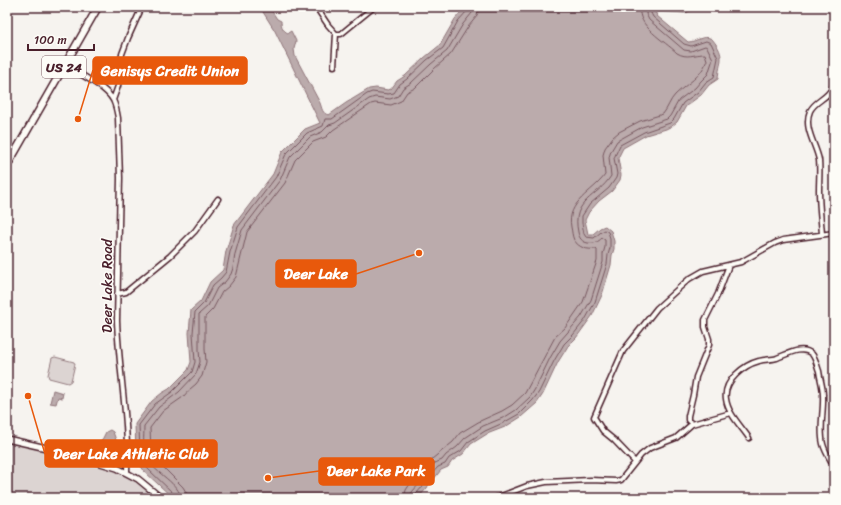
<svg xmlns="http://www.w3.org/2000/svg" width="841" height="505" font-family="Sriracha,sans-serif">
  <rect width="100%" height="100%" fill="#f6f3ef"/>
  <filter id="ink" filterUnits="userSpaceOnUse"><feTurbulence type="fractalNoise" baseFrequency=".025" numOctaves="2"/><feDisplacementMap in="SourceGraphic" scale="8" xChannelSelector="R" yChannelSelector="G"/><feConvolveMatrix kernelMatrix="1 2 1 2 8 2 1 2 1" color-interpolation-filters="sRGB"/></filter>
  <g filter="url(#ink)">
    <path fill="#dcd4d2" stroke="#937a7e" d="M55,357L74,362L75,364L71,381L68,383L49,378L48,375L52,358Z
      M7,441L93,462L114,469L142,484L154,498H7Z"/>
    <path fill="#bbabac" stroke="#8e7378" d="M262,7H269L277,19L281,21C281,26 283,31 288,33L291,31L296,41L294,49L295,56L320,103C322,108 322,114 329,115L346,103L369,89L376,88L388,90L391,89L397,81L405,76L424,58L440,45L455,19L465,7H714L692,10L685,13L655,11L657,16L688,42C697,42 703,34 712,39C727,57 719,61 718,79L709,85L701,95L686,106L677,122L672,126L666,129L646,135L623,148L618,158L621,175L620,180L612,191L599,201L589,212L585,220L588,234H593L600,228L605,226L611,231L614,241V249L612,255L611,265L602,295L592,316L576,338L568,346L558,362L543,394L537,403L521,417L505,427L487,434L471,444L463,454L452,461L448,467L441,470L433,480L430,482L427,488L418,498H173L145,472L140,465L136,454L135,424L152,401L162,393L169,389L188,370L191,362L189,333L191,310L201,301L210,282L223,270L226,251L234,225L273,174L282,152L305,129L320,123L275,31L263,12Z
      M53,390L63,393L62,398L58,397L56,404L50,403Z
      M110,430L113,432L116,440L111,449L106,451L101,447V442L106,432Z"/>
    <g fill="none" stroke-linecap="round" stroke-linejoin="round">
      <path stroke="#77575f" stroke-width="1" d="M176,498L174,494L148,469L143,463L140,454L139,425L155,404L172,392L192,372L195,362L193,333L195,312L204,303L213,285L221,278L226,272L230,252L238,227L276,177L286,154L307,133L323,126L325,119H332L367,94L372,92L388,94L394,93L400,84L407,79L427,60L443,48L458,21L467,11L468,7
        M181,498C180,484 155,473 148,460C142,451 144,436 144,426L159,407L179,392L196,374L200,362L199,350V314L208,306L217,288L225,282L231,274L233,268L235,254L242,230L280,180L290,157L310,137L322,132L329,125L335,123L369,99L375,97L390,99L398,96L403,88L411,83L431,64L447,51L463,24L472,13L473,7
        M187,498L186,492L183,487L153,457L151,452L150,428L163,411L183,397L190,389L196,384L202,376L206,362L205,349V317L213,309L222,292L229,286L236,277L247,232L285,183L295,160L313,142L326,137L333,130L371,104L375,103L391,105L401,101L407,92L415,88L435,68L451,54L468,27L477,16L479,7
        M404,498L406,490L418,472L432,459L453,442L460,433L480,421L502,411L512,405L525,393L555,337L565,328L583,302L597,261V250L596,249C587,250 579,248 574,240C572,236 572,231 571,227C566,202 593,192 605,175L603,155L605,148L613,137L619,132L640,121L663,114C668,108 670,100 675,95C688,82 701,78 707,60L705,54C694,54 687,59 677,53C665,41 636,26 640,7
        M410,498L412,492L419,484L423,476L435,463L442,460L446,455L457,447L465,438L483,426L505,417L516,410L530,397L535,389L550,358L560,341L581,317L591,300L603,262V254L605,247V240L602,238C598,242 594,244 588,243C582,242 579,238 578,232C571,200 597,198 611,176L609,157L611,151L617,141L642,127L667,119L670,116L679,100L695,88L701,81L708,74L713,59L707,47L705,46L691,51L684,50L649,20L646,14L647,7
        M415,498L416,494L423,486L427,479L438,467L445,464L449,458L461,451L468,442L485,431L503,423L519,414L533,400L539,392L554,361L564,344L573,335L585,320L595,302L607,264L608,255L610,248V238L608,232L605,230L601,232L594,238L586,237L584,234L582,223V216L590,204L609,188L616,178L617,174L614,158L620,145L644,132L670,123L674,119L683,103L698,92L706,82L714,77L718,58L711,43L706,41L691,46L684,44L653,17L650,11L654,7"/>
      <g stroke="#4a1f2b" stroke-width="7">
        <path id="minor" d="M316,7L328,25L336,34
          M336,34H341L374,7
          M65,65C79,74 105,86 113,100C116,106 117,112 118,118L120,178L117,321C119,372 129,421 127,472
          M334,66L336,34
          M113,100L118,86L122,54L128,38L142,7
          M7,153L13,156
          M822,234C821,220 819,205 819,191C819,181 820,169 819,160C816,144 803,128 810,111C816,99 828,100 834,84
          M117,294L126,292L170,256L195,231L218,199
          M692,424L688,420V416L693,395L696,377L709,345V339L705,327V320L718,294L729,265
          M749,438C741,426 728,414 726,399C723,381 744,365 759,361C765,359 772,360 777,358C788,354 802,345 812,354C816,359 817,366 819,371C820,379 823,387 823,395C824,411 819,428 823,444C825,452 830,459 834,466
          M635,462L614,440L603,431L594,417L623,351L657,308L689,279L703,271L741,262L775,243L783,240L834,233
          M496,498L527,486L546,482L591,480L616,481L621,480L641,455L650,448L676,438L692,424L731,413"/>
      </g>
      <g stroke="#4a1f2b" stroke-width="8">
        <path id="tertiary" d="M7,439L64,452L117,468L138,479L161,498"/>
      </g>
      <g stroke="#4a1f2b" stroke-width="9">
        <path id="primary" d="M7,166L98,7"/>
      </g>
      <use href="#minor" stroke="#fdfcf7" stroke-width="4"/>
      <use href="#tertiary" stroke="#fdfcf7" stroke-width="5"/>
      <use href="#primary" stroke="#fdfcf7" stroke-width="6"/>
    </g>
  </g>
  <g text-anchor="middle" stroke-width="3" stroke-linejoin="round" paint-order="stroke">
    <rect fill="#fdfcf7" stroke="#806168" stroke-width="1" x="42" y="56" width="44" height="22" rx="3"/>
    <g font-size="13" font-weight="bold" fill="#4a1f2b">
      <text x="64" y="72">US 24</text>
    </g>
    <g font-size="14" fill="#4a1f2b" stroke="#fdfcf7">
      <text transform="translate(107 286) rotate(-90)" y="5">Deer Lake Road</text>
    </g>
  </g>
  <path fill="none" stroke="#e8590c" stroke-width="1.5" d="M78 119L93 70M419 253L356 274M28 396L45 454M268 478L319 471"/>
  <g fill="#e8590c" stroke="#fdfcf7" stroke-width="1.5">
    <circle cx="78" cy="119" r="4"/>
    <circle cx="419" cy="253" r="4"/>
    <circle cx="28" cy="396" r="4"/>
    <circle cx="268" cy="478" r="4"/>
  </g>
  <g fill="#e8590c" stroke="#e8590c" stroke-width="1.5">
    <rect x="93" y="57" width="154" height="27" rx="4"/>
    <rect x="276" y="260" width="80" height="27" rx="4"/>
    <rect x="45" y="440" width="172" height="27" rx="4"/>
    <rect x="319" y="458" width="115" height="27" rx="4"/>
  </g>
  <g font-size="15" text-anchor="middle" font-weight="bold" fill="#fff">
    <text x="170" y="76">Genisys Credit Union</text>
    <text x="316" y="279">Deer Lake</text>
    <text x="131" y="459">Deer Lake Athletic Club</text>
    <text x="376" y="476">Deer Lake Park</text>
  </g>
  <rect width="841" height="505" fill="none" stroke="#fdfcf7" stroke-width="24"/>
  <rect x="12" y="12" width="817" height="481" fill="none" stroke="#4a1f2b" stroke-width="1.5" filter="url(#ink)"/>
  <path d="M28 44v6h66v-6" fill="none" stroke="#4a1f2b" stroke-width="2"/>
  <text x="34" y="44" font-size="12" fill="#4a1f2b" stroke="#fdfcf7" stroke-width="3" paint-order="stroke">100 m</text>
</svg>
